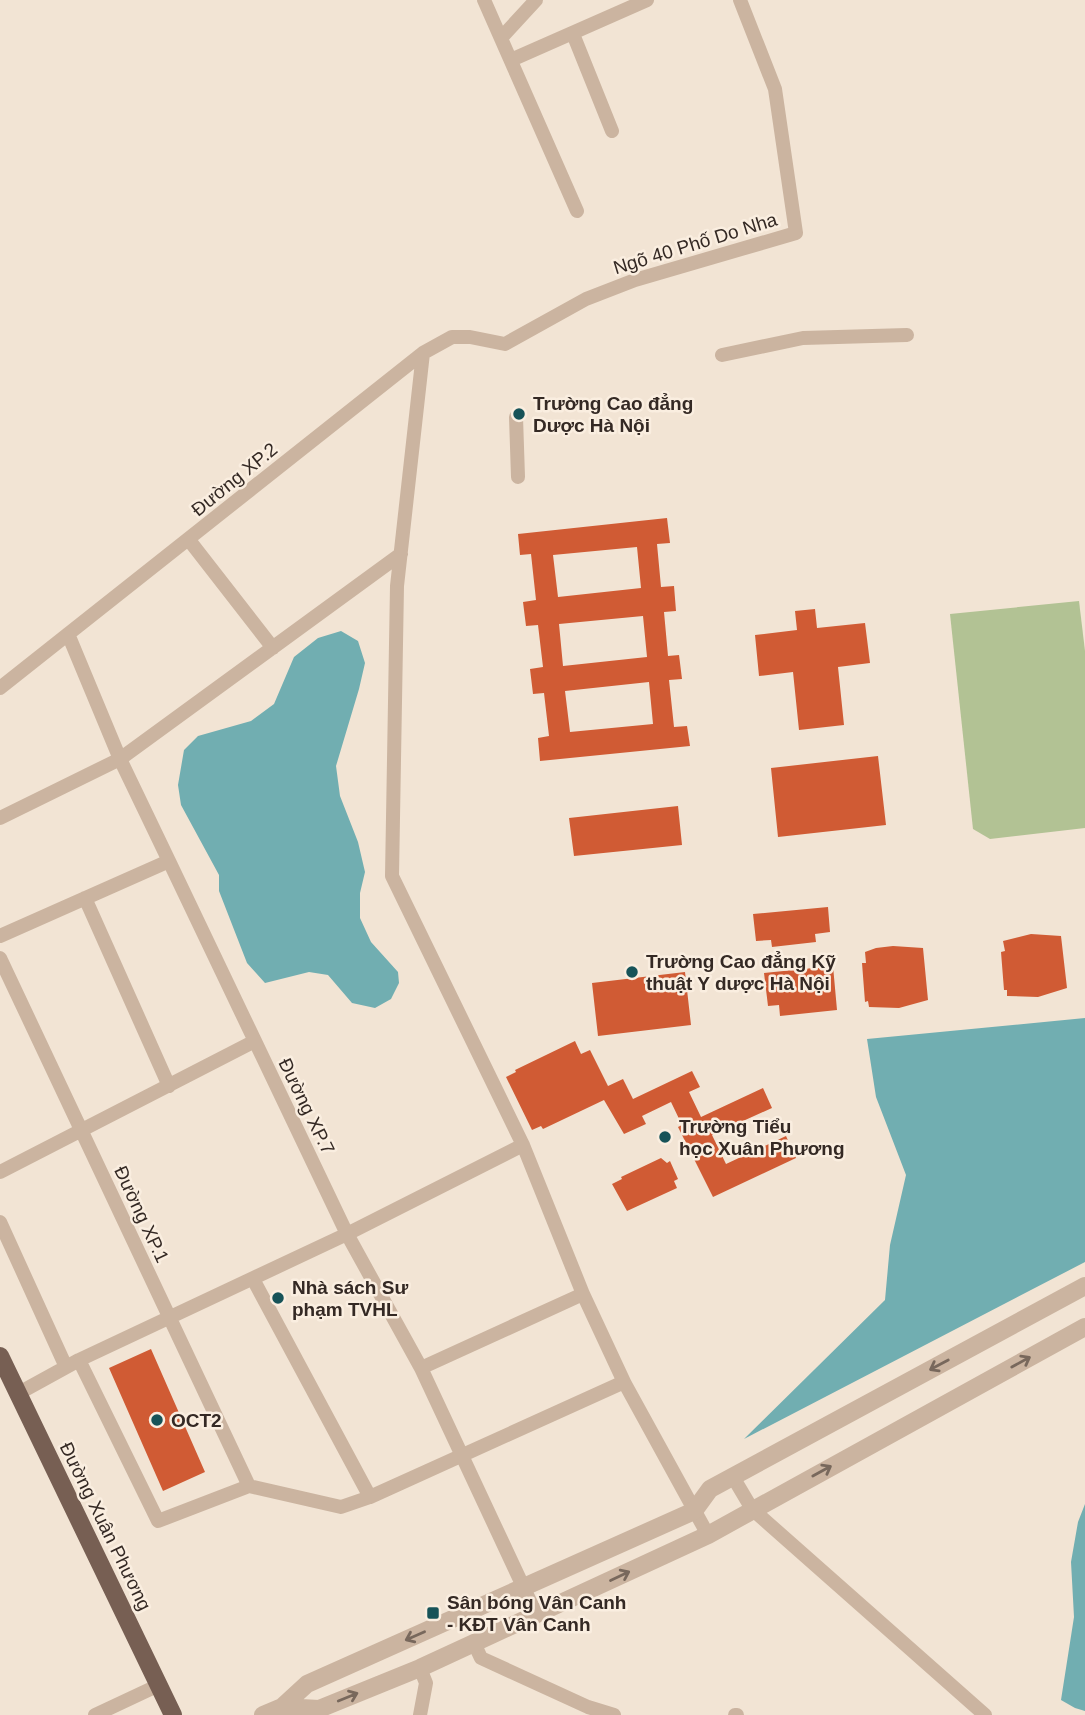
<svg xmlns="http://www.w3.org/2000/svg" width="1085" height="1715" font-family="Helvetica,sans-serif">
  <rect width="100%" height="100%" fill="#f2e4d4"/>
  <path fill="#b2c294" d="M1079,601L1085,651V828L990,839L973,829L950,614Z"/>
  <path fill="#71aeb1" d="M341,631L358,641L365,663L359,689L336,766L340,796L358,842L365,872L360,893V918L371,942L398,972L399,983L391,999L375,1008L352,1003L328,975L309,972L265,983L247,963L219,891V875L181,805L178,785L184,750L198,736L251,721L274,704L294,657L318,638Z
    M1085,1018V1262L744,1439L885,1300L890,1245L906,1175L876,1097L867,1039Z
    M1085,1504V1711L1075,1708L1061,1700L1074,1617L1071,1562L1078,1522Z"/>
  <path fill="#d05b34" fill-rule="evenodd" d="M667,518L670,543L657,544L661,587L674,586L676,611L664,612L668,656L679,655L682,679L669,680L674,727L687,726L690,746L540,761L538,738L549,736L544,693L533,694L530,669L543,667L538,625L526,626L523,602L536,600L531,554L520,555L518,534ZM637,547L641,588L558,597L553,555ZM643,616L647,657L563,666L559,624ZM649,682L653,724L570,732L565,691Z
    M815,609L817,628L865,623L870,663L838,667L844,725L799,730L793,672L759,676L755,635L797,630L795,611Z
    M878,756L886,825L778,837L771,768Z
    M678,806L682,845L574,856L569,818Z
    M828,907L830,932L815,934L816,942L772,947L771,940L756,941L753,914Z
    M1031,934L1061,936L1067,988L1038,997L1007,996V990H1004L1001,952L1005,951L1003,941Z
    M893,946L923,948L928,1000L899,1008L869,1007L868,1001L865,1002L862,963H866L865,952L876,948Z
    M833,966L837,1010L780,1016L779,1005L768,1006L764,973Z
    M685,972L691,1025L598,1036L592,983Z
    M575,1041L581,1054L590,1050L608,1086L623,1079L633,1099L692,1071L700,1087L689,1092L701,1117L763,1088L772,1108L712,1135L726,1164L786,1136L796,1158L713,1197L678,1127L682,1125L671,1102L642,1116L646,1124L624,1134L604,1100L543,1129L541,1126L532,1130L506,1077L516,1072L515,1070Z
    M661,1158L667,1163L670,1161L678,1179L674,1181L677,1188L627,1211L612,1184L622,1179L621,1177Z
    M151,1349L205,1472L163,1491L109,1368Z"/>
  <g fill="none" stroke-linecap="round" stroke-linejoin="round">
    <path stroke="#cbb4a0" stroke-width="14" d="M484,0L577,211
      M573,34L612,131
      M501,38L536,0
      M511,60L647,0
      M423,353L397,586L392,876L523,1145L583,1294L624,1382L708,1535
      M722,355L803,338L907,335
      M516,417L518,477
      M189,540L273,648
      M68,634L120,759L169,861L347,1234L421,1368L536,1614
      M0,688L423,353L452,337H470L505,344L586,299L635,280L796,233L775,89L740,0
      M0,818L120,759L401,554
      M85,898L169,1086
      M0,936L169,861
      M0,958L249,1486
      M0,1172L255,1041
      M0,1222L66,1367
      M253,1279L370,1497
      M79,1360L158,1521L249,1486L341,1507L370,1497L624,1382
      M421,1368L583,1294
      M19,1393L79,1360L347,1234L523,1145
      M733,1477L752,1509L985,1715
      M474,1643L481,1658L588,1707L614,1715
      M420,1668L426,1683L420,1715
      M95,1715L159,1685
      M735,1715H737"/>
    <path stroke="#cbb4a0" stroke-width="18" d="M282,1707L319,1709L420,1668L708,1535L1085,1327
      M263,1715L282,1707L307,1684L694,1511L710,1489L1085,1286"/>
    <path stroke="#775f53" stroke-width="18" d="M0,1356L173,1715"/>
  </g>
  <defs><path id="oneway-shaft" d="M-6 0H5M1.5-3L5.5 0L1.5 3" fill="none" stroke-width="1.6" stroke-linecap="round" stroke-linejoin="round" transform="scale(1.75)"/></defs>
  <g stroke="#78685c">
    <use href="#oneway-shaft" transform="translate(1021 1362) rotate(-29)"/>
    <use href="#oneway-shaft" transform="translate(939 1365) rotate(152)"/>
    <use href="#oneway-shaft" transform="translate(822 1471) rotate(-29)"/>
    <use href="#oneway-shaft" transform="translate(620 1576) rotate(-25)"/>
    <use href="#oneway-shaft" transform="translate(415 1636) rotate(156)"/>
    <use href="#oneway-shaft" transform="translate(348 1697) rotate(-22)"/>
  </g>
  <g fill="#175358" stroke="#faeee0" stroke-width="2.5">
    <circle cx="519" cy="414" r="7"/>
    <circle cx="632" cy="972" r="7"/>
    <circle cx="665" cy="1137" r="7"/>
    <circle cx="278" cy="1298" r="7"/>
    <circle cx="157" cy="1420" r="7"/>
    <rect x="426" y="1606" width="14" height="14" rx="3.5"/>
  </g>
  <g text-anchor="middle" stroke-width="5" stroke-linejoin="round" paint-order="stroke">
    <g font-size="19" fill="#342924" stroke="#faeee0">
      <text transform="translate(695 243) rotate(-17)" y="7">Ngõ 40 Phố Do Nha</text>
      <text transform="translate(234 479) rotate(-39)" y="7">Đường XP.2</text>
      <text transform="translate(307 1106) rotate(64)" y="7">Đường XP.7</text>
      <text transform="translate(142 1214) rotate(65)" y="7">Đường XP.1</text>
      <text transform="translate(106 1526) rotate(64)" y="7">Đường Xuân Phương</text>
    </g>
    <g font-size="19" font-weight="bold" fill="#342924" stroke="#faeee0" text-anchor="start">
      <text x="533" y="410">Trường Cao đẳng<tspan x="533" dy="22">Dược Hà Nội</tspan></text>
      <text x="646" y="968">Trường Cao đẳng Kỹ<tspan x="646" dy="22">thuật Y dược Hà Nội</tspan></text>
      <text x="679" y="1133">Trường Tiểu<tspan x="679" dy="22">học Xuân Phương</tspan></text>
      <text x="292" y="1294">Nhà sách Sư<tspan x="292" dy="22">phạm TVHL</tspan></text>
      <text x="171" y="1427">OCT2</text>
      <text x="447" y="1609">Sân bóng Vân Canh<tspan x="447" dy="22">- KĐT Vân Canh</tspan></text>
    </g>
  </g>
</svg>
